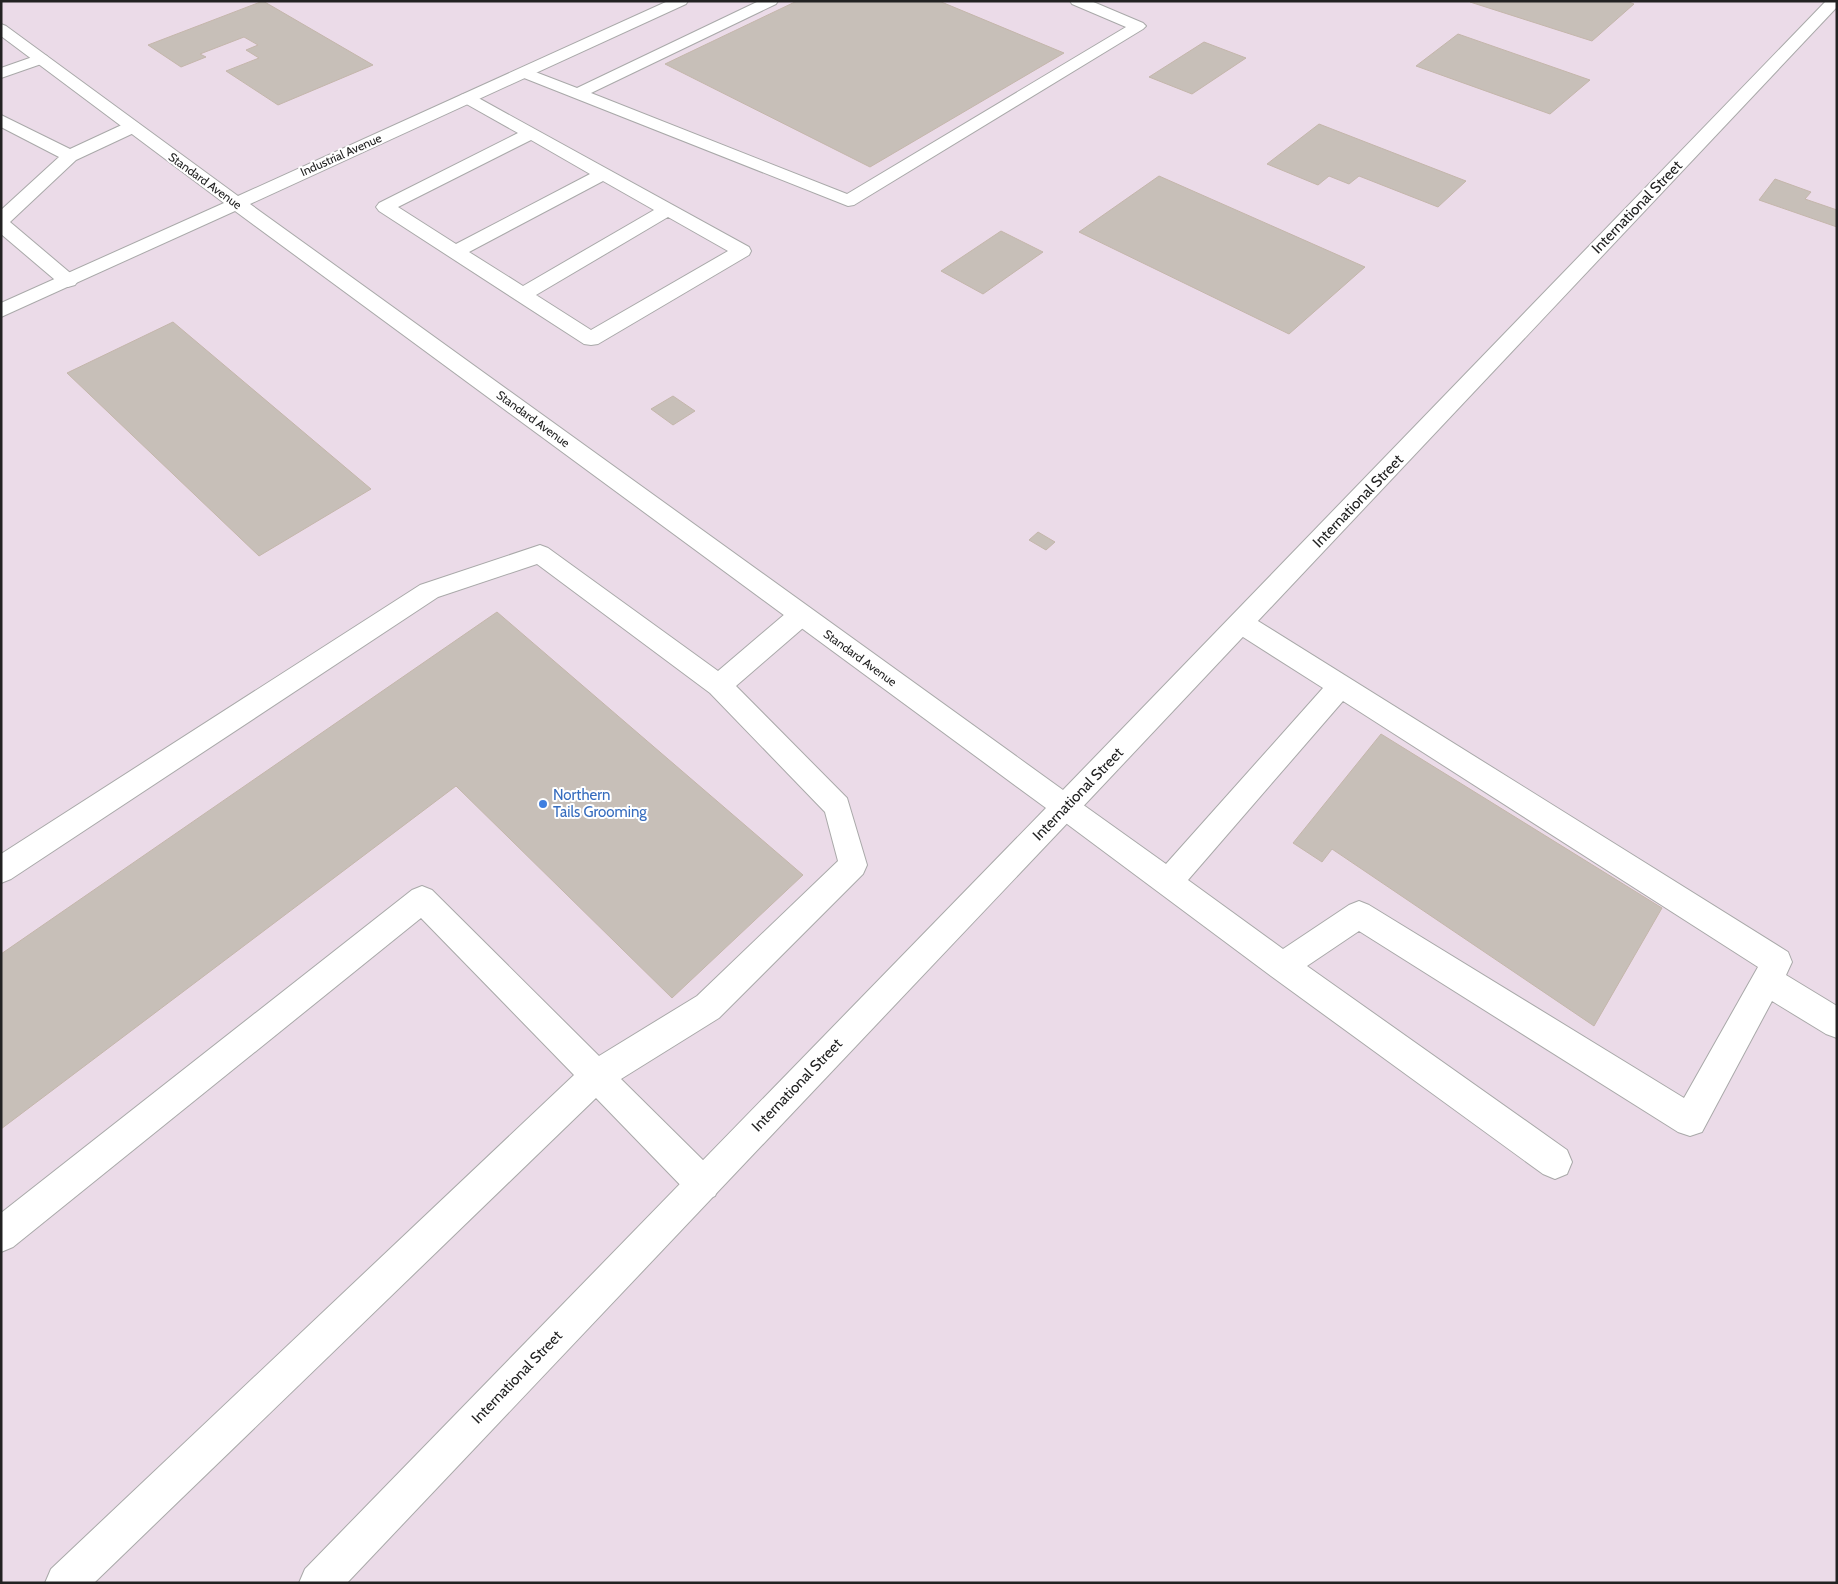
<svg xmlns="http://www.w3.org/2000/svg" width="1838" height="1584" font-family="Cabin,sans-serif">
  <rect width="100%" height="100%" fill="#f2efe9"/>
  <path fill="#ebdbe8" d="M1,1H1837V1583H1Z"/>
  <path fill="#c7bfb8" stroke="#c4b6ab" d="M263,1L373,65L278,105L226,71L259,58L246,50L258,45L244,37L200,54L206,57L181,67L148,45Z
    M797,1H939L1064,53L870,167L665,64Z
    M1627,1L1634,4L1592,41L1470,2Z
    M1458,34L1590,80L1550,114L1416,66Z
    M1204,42L1246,58L1192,94L1149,77Z
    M1319,124L1466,181L1438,207L1359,176L1349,184L1329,176L1318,185L1267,164Z
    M1159,176L1365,267L1289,334L1079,232Z
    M1775,179L1811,192L1805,199L1837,210V227L1759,200Z
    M1001,231L1043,252L983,294L941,271Z
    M173,322L371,489L259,556L67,373Z
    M673,396L695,411L673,425L651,409Z
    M1038,532L1055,542L1046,550L1029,540Z
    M497,612L803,875L672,998L456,786L1,1129V954Z
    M1381,734L1662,908L1594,1026L1332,849L1322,862L1293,843Z"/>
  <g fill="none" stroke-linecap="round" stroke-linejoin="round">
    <g stroke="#a9a9a9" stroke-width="2">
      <path id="lane" d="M759,1H778L776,4L591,93L847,194L1126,27L1072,4L1070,1H1091L1143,23L1146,26L1143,29L854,205L848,206L519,76L517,73L519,70L525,68L577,88Z
        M41,54L47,56L49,59L47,62L1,78V68Z
        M467,93L473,95L749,247L751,251L749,255L598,344L591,345L584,344L379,211L376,207L379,203L518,133L461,101L459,98L461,95ZM531,140L590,174L456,244L398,207ZM603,181L654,210L523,286L469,252ZM668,217L728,251L591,330L536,295Z
        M1,115L70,149L126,123H138L140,127L138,131L76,160L10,222L75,277L78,281L75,285L68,287L61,285L1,234V210L59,157L1,127Z
        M540,545L548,548L718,671L792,608L801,606L810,608L813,615L810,622L736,686L847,798L867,865L863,874L719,1018L621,1079L715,1172L720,1184L715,1196L703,1201L691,1196L596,1098L94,1583H45L51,1569L574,1075L421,918L13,1247L1,1252V1213L412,890L422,886L432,890L599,1056L697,996L838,861L825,812L710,693L537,564L438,597L11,879L1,883V854L420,585Z
        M1241,613L1250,616L1788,952L1792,962L1786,975L1837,1006V1038L1826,1034L1772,1001L1702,1132L1690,1136L1678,1132L1359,931L1307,966L1567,1150L1572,1162L1567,1174L1555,1179L1543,1174L1271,976L1055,815L1051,807L1055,799L1065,795L1075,799L1166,864L1323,688L1232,630L1229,623L1232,616ZM1343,701L1758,967L1684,1098L1369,905L1359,901L1349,905L1283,949L1188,880Z"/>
    </g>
    <g stroke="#a9a9a9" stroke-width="2">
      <path id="street" d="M668,1H688L686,4L250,204L1063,790L1826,1H1837V7L1075,815L347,1583H299L305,1569L1046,808L235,211L1,317V303L224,203L1,36V24L6,26L238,196Z"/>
    </g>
    <use href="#lane" fill="#fff" fill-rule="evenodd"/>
    <use href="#street" fill="#fff" fill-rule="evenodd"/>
  </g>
  <circle fill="#3f7fe0" stroke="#fff" stroke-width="2" cx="543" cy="804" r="5"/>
  <g text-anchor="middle" stroke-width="4" stroke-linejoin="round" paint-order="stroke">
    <g font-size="12" fill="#222" stroke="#fff">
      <text transform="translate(341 155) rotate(-24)" y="4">Industrial Avenue</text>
      <text transform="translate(205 181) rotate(36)" y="4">Standard Avenue</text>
      <text transform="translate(533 419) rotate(36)" y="4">Standard Avenue</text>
      <text transform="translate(860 658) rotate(36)" y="4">Standard Avenue</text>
    </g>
    <g font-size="15" fill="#222" stroke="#fff">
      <text transform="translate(1637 207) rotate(-46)" y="5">International Street</text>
      <text transform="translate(1358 501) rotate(-46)" y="5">International Street</text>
      <text transform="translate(1078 794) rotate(-46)" y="5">International Street</text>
      <text transform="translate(797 1085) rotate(-46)" y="5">International Street</text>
      <text transform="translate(517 1377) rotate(-46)" y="5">International Street</text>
    </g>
    <g font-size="15" fill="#366cbe" stroke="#fff" text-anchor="start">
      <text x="553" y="800">Northern<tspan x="553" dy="17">Tails Grooming</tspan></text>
    </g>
  </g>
  <rect width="1838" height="1584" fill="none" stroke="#222222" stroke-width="5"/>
</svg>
